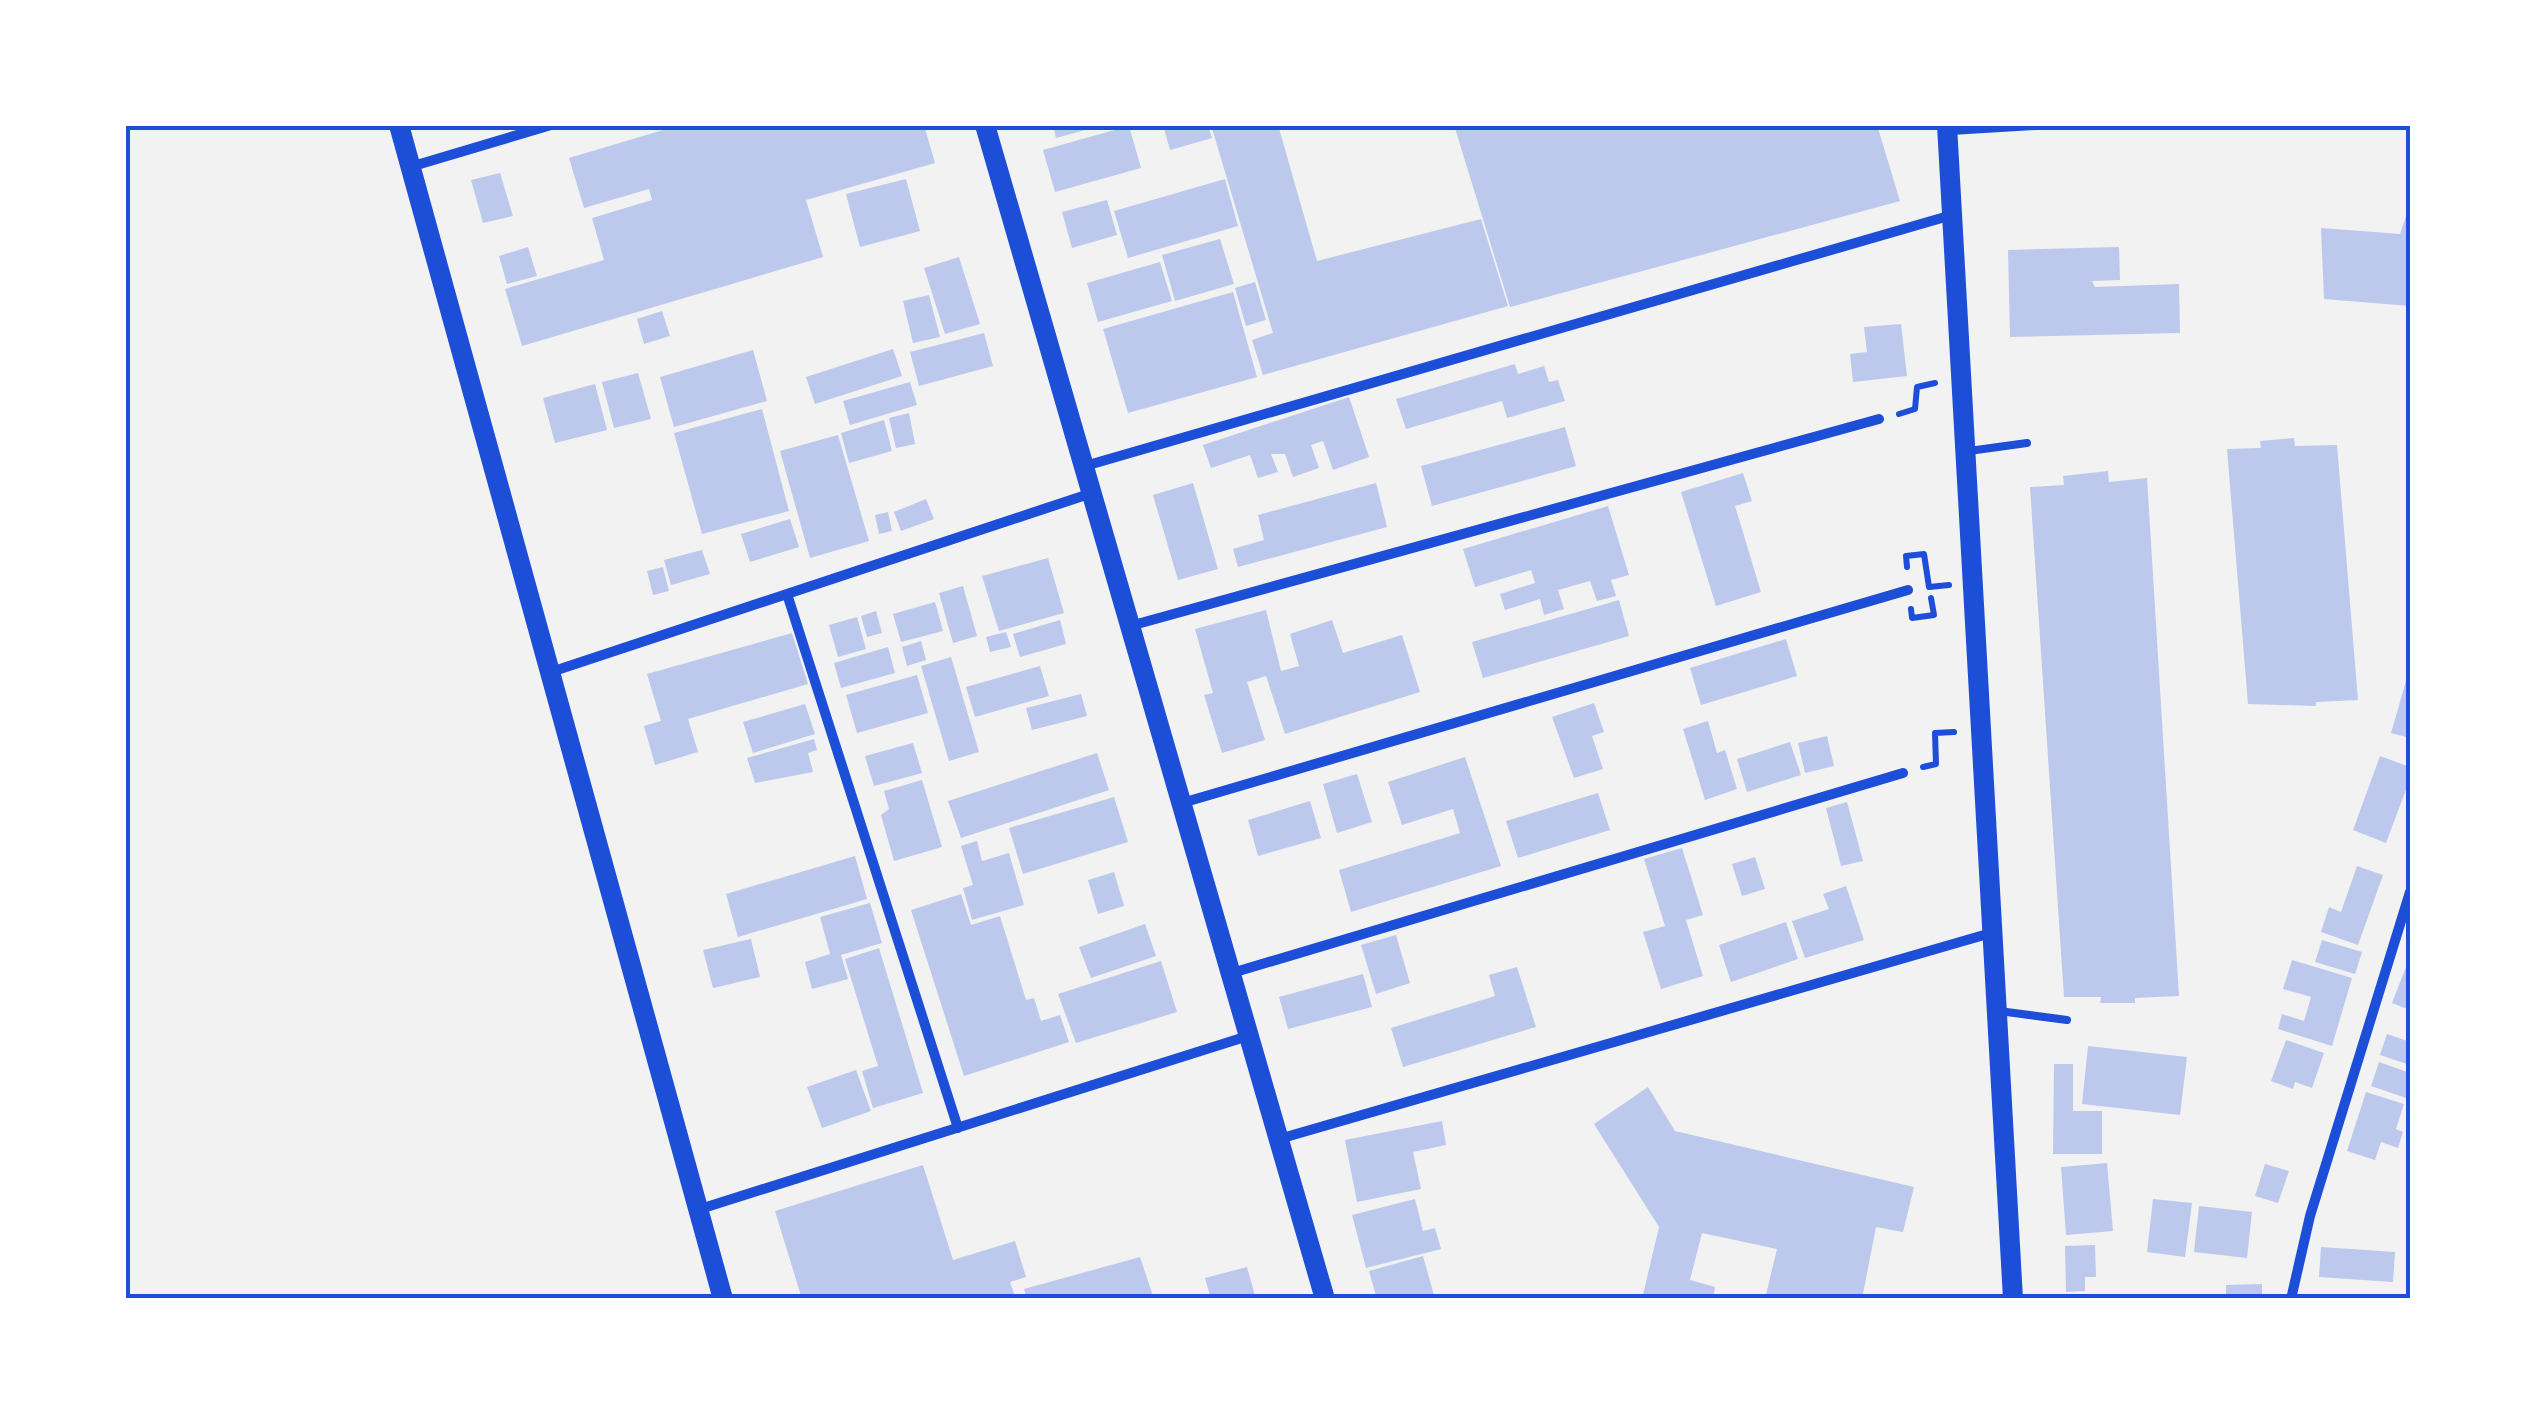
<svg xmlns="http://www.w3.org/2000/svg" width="2535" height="1424" font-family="'Golos Text',sans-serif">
  <rect width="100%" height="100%" fill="#f2f2f2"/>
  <path fill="#bdc9ec" d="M680,125H924L935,163L806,200L823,257L522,346L505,289L604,260L592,218L652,200L649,189L584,208L569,158Z
    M1053,125H1100V126L1056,138Z
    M1163,125H1208L1212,138L1170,150Z
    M1211,125H1278L1317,261L1481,219L1508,306L1263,375L1252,340L1273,333Z
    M1454,125H1877L1900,201L1510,307Z
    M1129,126L1141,168L1055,192L1043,150Z
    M500,173L513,216L483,223L471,180Z
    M906,179L920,231L860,247L846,194Z
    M1225,179L1238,226L1128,258L1114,211Z
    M1107,200L1117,235L1072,248L1062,212Z
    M2410,204V306L2324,299L2321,228L2400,234Z
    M1220,239L1234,284L1175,301L1162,255Z
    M528,247L537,276L507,284L499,256Z
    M2119,247L2120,280L2092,281L2095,287L2179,284L2180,333L2010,337L2008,250Z
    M959,257L980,324L945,334L924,268Z
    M1160,262L1172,301L1098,322L1087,283Z
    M1255,282L1266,320L1246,326L1235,288Z
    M1233,292L1257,377L1128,413L1103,329Z
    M929,295L940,337L913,343L903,301Z
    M662,311L670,336L644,344L637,319Z
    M1901,324L1907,376L1853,382L1850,354L1867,352L1864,327Z
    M984,333L993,366L919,386L910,352Z
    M893,349L902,376L815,404L806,377Z
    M753,350L767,401L674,427L660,377Z
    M1515,364L1518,374L1544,366L1549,382L1558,380L1565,401L1507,418L1502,401L1406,429L1396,399Z
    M638,373L651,419L614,428L602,382Z
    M910,382L917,405L850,425L843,401Z
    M595,384L607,430L555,443L543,398Z
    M1349,397L1369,457L1333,470L1323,441L1311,445L1319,468L1293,477L1285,454H1271L1278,472L1258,478L1250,455L1211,468L1203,445Z
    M762,409L789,511L702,534L674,433Z
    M909,413L915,444L896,448L889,418Z
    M884,420L892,451L849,463L841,433Z
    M1565,427L1576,466L1432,506L1421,466Z
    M838,435L869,541L810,558L780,451Z
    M2294,438L2295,446L2337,445L2358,700L2316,702V706L2248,704L2227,449L2261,448L2260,441Z
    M2108,471L2109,482L2147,478L2179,996L2135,998V1003H2100L2101,997H2064L2030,487L2064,485L2063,476Z
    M1743,473L1752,501L1735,506L1761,592L1716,606L1681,492Z
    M1193,483L1218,569L1178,580L1153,495Z
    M1376,483L1387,527L1238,567L1233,549L1264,540L1258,515Z
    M926,499L934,519L901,531L894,512Z
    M1608,506L1629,575L1611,580L1616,596L1597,601L1590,581L1558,590L1564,609L1544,615L1540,599L1505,610L1500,594L1535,583L1531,570L1475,587L1463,549Z
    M888,512L892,531L879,534L875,515Z
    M790,519L799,547L750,562L741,534Z
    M702,550L710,574L671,585L664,560Z
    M1048,558L1064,613L999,631L982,576Z
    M663,567L669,591L653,595L647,571Z
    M963,586L977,636L953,643L939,593Z
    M1619,600L1629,636L1483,678L1472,642Z
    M935,602L943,631L901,642L893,614Z
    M1266,610L1281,671L1299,666L1290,634L1332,620L1343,653L1402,635L1420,692L1285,734L1266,676L1247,682L1265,740L1222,753L1204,695L1213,693L1195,629Z
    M876,611L882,633L867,637L861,616Z
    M857,617L866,649L838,657L829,625Z
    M1060,620L1066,644L1020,657L1013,634Z
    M1006,632L1011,647L990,652L986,637Z
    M792,633L808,684L688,719L698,752L655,765L644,726L661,721L647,674Z
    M1786,639L1797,676L1701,705L1690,668Z
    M921,641L926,660L907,666L902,647Z
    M888,647L895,673L841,688L834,663Z
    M951,657L979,752L949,761L921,666Z
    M1040,666L1049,696L975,717L966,687Z
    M2410,667V738L2391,733Z
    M917,675L928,713L857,733L846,695Z
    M1081,694L1087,716L1032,730L1026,708Z
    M1594,703L1604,732L1592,736L1603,769L1574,778L1552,717Z
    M805,704L815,734L753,753L743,722Z
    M1708,721L1717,753L1725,750L1737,789L1705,800L1683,729Z
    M1827,736L1834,766L1805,773L1798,743Z
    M814,739L817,750L808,753L813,772L755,783L747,758Z
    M1790,742L1801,775L1747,792L1737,759Z
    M913,743L922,773L874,786L865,756Z
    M1097,753L1109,790L961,838L948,801Z
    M2380,756L2410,767V779L2386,843L2353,830Z
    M1465,757L1501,866L1351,912L1339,870L1460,833L1453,809L1402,825L1388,782Z
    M1357,774L1372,822L1337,833L1323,784Z
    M922,780L942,847L894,861L881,815L889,809L884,791Z
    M1598,793L1610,830L1518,858L1506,821Z
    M1114,797L1128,842L1023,874L1009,828Z
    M1310,801L1321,838L1258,856L1248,820Z
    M1847,802L1863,861L1841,866L1826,808Z
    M977,841L982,861L1009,853L1024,905L972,920L963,888L973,885L961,846Z
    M1682,848L1703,915L1686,920L1703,976L1661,989L1643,932L1665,926L1644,859Z
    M855,856L867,899L738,937L726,894Z
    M1755,857L1765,889L1742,896L1732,864Z
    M2357,866L2383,875L2358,945L2321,932L2329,907L2341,912Z
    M1114,872L1124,906L1098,914L1088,880Z
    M1846,886L1864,940L1805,958L1792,921L1829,909L1823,894Z
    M961,894L971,925L1000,916L1026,1000L1034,998L1041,1021L1060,1015L1069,1042L964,1076L911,910Z
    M870,903L882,943L841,955L848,979L812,989L805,962L830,954L820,917Z
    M1786,922L1798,959L1731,982L1719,945Z
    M1145,924L1156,956L1091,978L1079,947Z
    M1396,935L1410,983L1376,994L1361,945Z
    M751,939L760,977L713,988L703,950Z
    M2322,940L2362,952L2355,974L2315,962Z
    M879,948L923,1093L873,1108L862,1071L878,1066L845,959Z
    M2292,960L2352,978L2332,1046L2278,1029L2282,1014L2304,1021L2311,997L2283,989Z
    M1161,961L1177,1012L1076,1043L1058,994Z
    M1517,967L1536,1027L1403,1067L1391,1028L1495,996L1489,975Z
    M2406,967L2410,969V1010L2392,1003Z
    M1363,974L1372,1007L1288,1029L1279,997Z
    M2387,1034L2410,1042V1065L2380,1055Z
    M2286,1040L2324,1053L2312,1088L2295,1082L2293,1089L2271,1081Z
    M2088,1046L2187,1057L2180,1115L2082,1104Z
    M2379,1062L2410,1073L2409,1099L2371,1086Z
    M2054,1064H2073V1111H2102V1154H2053Z
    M856,1070L871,1111L822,1128L807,1087Z
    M1648,1087L1675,1131L1914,1187L1903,1232L1876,1227L1862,1299H1765L1777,1249L1702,1233L1690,1280L1715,1287L1713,1299H1642L1659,1227L1594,1124Z
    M2366,1092L2404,1104L2396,1129L2403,1132L2398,1148L2381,1142L2375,1160L2347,1151Z
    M1442,1121L1446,1145L1413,1152L1421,1189L1357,1202L1345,1140Z
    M2107,1163L2113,1231L2066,1235L2061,1167Z
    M2265,1164L2289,1171L2278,1203L2255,1196Z
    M923,1165L953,1260L1015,1241L1026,1277L1010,1282L1016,1299H802L775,1211Z
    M1415,1199L1423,1231L1435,1228L1441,1249L1366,1268L1352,1215Z
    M2153,1199L2192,1203L2185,1257L2147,1252Z
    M2199,1206L2252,1212L2247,1258L2194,1252Z
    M2095,1245L2096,1277H2085V1291L2066,1292L2065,1246Z
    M2321,1247L2395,1252L2393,1282L2319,1277Z
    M1423,1256L1435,1299H1377L1369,1271Z
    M1140,1257L1154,1299H1027L1024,1289Z
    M1247,1267L1256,1299H1211L1205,1278Z
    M2262,1284V1299H2226V1285Z"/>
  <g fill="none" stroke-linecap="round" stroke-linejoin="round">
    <path stroke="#1d4ed8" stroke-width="6" d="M1899,414L1915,409L1917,387L1935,383
      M1907,567L1906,556L1924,554L1929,587L1949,585
      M1911,609L1912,618L1934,615L1931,598
      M1923,767L1936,764L1935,733L1954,732"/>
    <path stroke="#1d4ed8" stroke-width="8" d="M1951,131L2053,125
      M1969,451L2027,443
      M1999,1011L2067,1020"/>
    <path stroke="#1d4ed8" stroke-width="10" d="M410,167L551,125
      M1085,466L1952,215
      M787,594L958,1128
      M1130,626L1879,419
      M551,672L1092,493
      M1182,803L1908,590
      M1232,973L1903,773
      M1279,1139L1991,933
      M697,1210L1248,1036
      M2291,1299L2310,1216L2410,892"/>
    <path stroke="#1d4ed8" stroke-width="20" d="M399,125L723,1299
      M985,125L1325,1299
      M1947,125L2013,1299"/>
  </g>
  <rect width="2535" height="1424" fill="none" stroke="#ffffff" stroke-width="255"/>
  <rect x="128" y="128" width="2280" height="1168" fill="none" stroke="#1d4ed8" stroke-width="4"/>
</svg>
